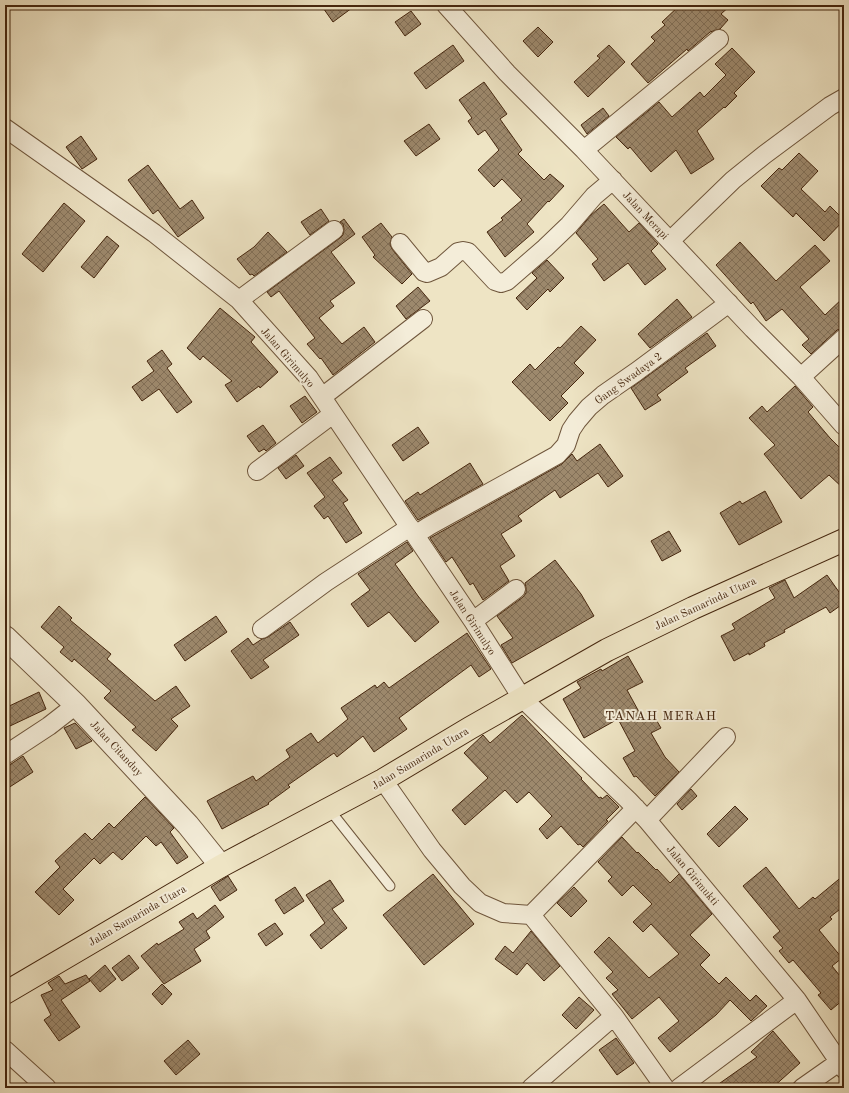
<svg xmlns="http://www.w3.org/2000/svg" width="849" height="1093" font-family="'Old Standard TT',serif">
  <defs>
    <pattern id="building-cross-hatch" width="8" height="8" patternUnits="userSpaceOnUse"><rect width="8" height="8" fill="#9d896d"/><path d="M0 0l8 8M0 8l8-8" fill="none" stroke="#827058"/></pattern>
  </defs>
  <rect width="100%" height="100%" fill="#eee4c4"/>
  <filter id="stains"><feTurbulence type="fractalNoise" baseFrequency=".005" numOctaves="4"/><feColorMatrix values="0 0 0 0 .2 0 0 0 0 .09 0 0 0 0 .02 0 0 0 .5 -.17"/></filter>
  <radialGradient id="worn" r=".72"><stop offset=".6" stop-color="#630" stop-opacity="0"/><stop offset="1" stop-color="#630" stop-opacity=".3"/></radialGradient>
  <path fill="url(#building-cross-hatch)" stroke="#45260e" d="M321,5H356L333,22Z
    M680,5H731L721,14L728,20L720,29L710,32L688,51L687,49L648,83L631,64L655,41L651,37L665,25L662,22Z
    M411,11L421,24L405,36L395,22Z
    M538,27L553,42L538,57L523,41Z
    M453,45L464,61L426,89L414,73Z
    M609,45L625,62L588,97L574,82L600,58L597,56Z
    M732,48L755,72L734,93L737,96L725,108L724,107L697,131L714,159L691,174L676,150L651,172L630,147L628,149L616,137L659,102L672,117L700,92L704,97L726,75L715,64Z
    M484,82L507,114L500,119L522,150L518,154L544,180L550,174L564,186L549,202L548,201L527,224L534,232L505,257L487,232L503,220L501,218L522,200L502,179L494,187L478,170L499,150L485,130L478,135L468,121L472,118L459,100Z
    M603,108L609,116L587,134L581,125Z
    M429,124L440,139L416,156L404,141Z
    M81,136L97,159L82,169L66,147Z
    M799,153L818,171L801,189L825,212L830,206L844,220L824,241L796,213L793,217L761,186L779,168L782,170Z
    M148,165L180,209L192,200L204,218L178,237L158,210L153,214L128,180Z
    M64,203L85,221L43,272L22,254Z
    M604,204L629,232L639,223L658,244L651,251L666,269L645,285L628,263L604,281L592,264L598,259L576,233L591,215Z
    M321,209L329,221L310,235L301,222Z
    M344,219L355,234L331,252L355,283L330,301L334,306L319,318L342,344L364,327L375,342L333,375L321,358L320,359L307,344L315,338L279,291L271,297L267,292L340,238L343,235L344,229L343,224L340,222Z
    M381,223L392,237L390,244L392,249L412,274L402,284L373,257L375,255L362,237Z
    M268,232L287,252L254,276L252,274L250,275L237,259L254,247Z
    M107,236L119,246L94,278L81,267Z
    M740,242L776,281L815,245L830,261L800,287L825,315L844,297V328L837,330L811,354L802,345L809,339L782,309L766,321L753,302L751,304L716,265Z
    M547,260L564,278L550,292L548,289L527,310L516,298L537,278L532,273Z
    M418,287L430,301L406,319L396,306Z
    M677,299L692,317L650,348L638,334Z
    M220,308L255,337L251,342L278,372L260,388L259,386L237,402L225,385L232,381L203,356L200,360L187,348Z
    M581,326L596,340L574,363L584,373L561,396L568,403L550,421L512,382L530,364L535,370L558,347L560,348Z
    M707,333L716,346L685,368L688,372L657,395L661,400L645,410L631,388Z
    M162,350L172,364L167,368L192,402L177,413L159,389L142,401L132,387L154,371L147,361Z
    M795,386L813,407L808,412L830,438L844,452V489L829,475L801,499L764,454L775,445L749,418L762,406L767,412Z
    M305,396L317,412L302,423L290,406Z
    M263,425L276,443L266,451L264,449L259,452L247,436Z
    M418,427L429,443L403,461L392,445Z
    M600,444L623,476L608,487L598,473L560,498L555,490L518,516L522,521L501,534L515,556L500,566L509,581L483,600L473,583L470,585L452,557L446,562L430,538L562,464L572,454L577,461Z
    M296,455L304,466L286,479L278,468Z
    M330,457L342,473L332,480L348,500L343,503L362,533L346,543L328,516L324,519L314,506L325,497L307,473Z
    M470,463L483,484L418,520L405,501L418,492L420,495Z
    M765,491L782,522L739,545L720,513L740,501L742,504Z
    M669,531L681,551L662,561L651,541Z
    M407,542L413,551L395,564L418,596L439,622L415,642L389,612L368,627L351,604L370,590L358,574Z
    M555,560L581,594L594,616L512,663L501,645L513,638L497,616L523,597L526,593V588L525,583Z
    M827,575L844,599V603L830,613L826,607L784,630L785,632L764,643L765,646L749,655V653L734,661L721,636L735,629L732,624L775,598L769,588L785,580L794,598Z
    M59,606L72,618L70,620L111,654L107,659L155,701L176,686L190,706L171,719L178,726L156,751L132,730L136,727L104,698L111,691L74,659L72,662L60,652L64,647L41,627Z
    M216,616L227,632L185,661L174,645Z
    M290,622L299,635L263,660L269,667L251,679L231,651L248,638L253,645L262,639L268,637Z
    M467,633L491,669L479,677L471,665L399,718L407,729L374,752L363,736L337,757L334,753L288,785L290,787L268,803L269,804L222,829L207,801L253,776L256,781L290,757L286,750L311,733L318,743L348,719L341,708L375,685L377,688L384,682L389,688Z
    M628,656L643,682L627,690L644,721L654,716L661,728L651,733L665,757L679,772L655,796L636,776L634,777L623,758L635,751L618,719L584,738L563,699L581,688L577,682L601,669L602,671Z
    M39,692L46,709L10,726L5,716V708Z
    M522,715L582,778L581,779L599,798L601,797L602,799L607,795L619,807L606,820L608,821L583,847L580,844L578,845L561,826L547,839L539,829L552,816L529,792L517,803L505,790L465,825L452,810L488,778L464,753L483,735L490,743Z
    M75,723L92,741L76,749L64,728Z
    M23,756L33,772L5,790V768Z
    M691,789L697,796L682,810L677,804Z
    M145,797L174,828L170,832L188,857L177,864L161,842L156,846L146,836L122,860L113,852L100,864L94,858L63,889L74,900L59,915L35,892L60,867L55,861L85,833L92,840L109,823L114,828Z
    M735,806L748,819L719,847L707,834Z
    M622,837L637,853L638,852L656,870L657,869L670,883L679,874L712,914L690,935L710,955L700,965L719,984L726,977L750,1001L756,995L767,1006L751,1021L730,1000L716,1015L670,1052L658,1038L679,1021L659,997L632,1019L612,994L618,990L606,978L613,972L594,952L609,937L649,978L679,954L651,924L643,932L633,922L652,904L633,885L622,896L608,881L612,877L598,862Z
    M766,867L799,909L813,897L815,899L844,875V906L830,917L832,919L819,930L842,958L832,966L844,981V999L831,1010L818,995L821,993L793,960L789,963L779,951L783,948L773,937L780,931L743,886Z
    M433,874L474,924L424,965L383,915Z
    M228,876L237,890L220,901L211,887Z
    M330,880L344,901L332,909L347,928L321,949L310,935L325,923L306,895Z
    M295,887L304,901L284,914L275,900Z
    M574,887L587,901L571,917L557,903Z
    M215,905L224,917L206,931L210,938L194,949L201,961L164,984L141,956L157,943L158,945L184,929L179,922L193,913L197,919Z
    M275,923L283,934L266,946L258,934Z
    M531,931L560,966L544,981L527,963L517,975L495,959L505,946L513,953Z
    M129,955L139,968L122,981L112,968Z
    M105,965L116,979L100,992L89,979Z
    M86,975L90,981L61,1000L80,1027L59,1041L44,1020L51,1015L41,995L53,990L48,983L59,976L65,984Z
    M162,984L172,994L162,1005L152,994Z
    M579,997L594,1010L576,1029L562,1015Z
    M773,1031L800,1063L772,1088H713L757,1057L751,1052Z
    M616,1038L634,1063L617,1075L599,1050Z
    M188,1040L200,1054L176,1075L164,1061Z"/>
  <g fill="none" stroke-linecap="round" stroke-linejoin="round">
    <g stroke="#6f563c" stroke-width="11">
      <path id="service" d="M329,809L390,886"/>
    </g>
    <g stroke="#6f563c" stroke-width="20">
      <path id="minor" d="M446,5L507,73L584,150L753,329L801,377L844,426
        M5,128L154,233L239,300L309,378L473,621L522,698L628,800L647,820L797,1000L844,1069
        M584,150L719,39
        M670,241L733,180L764,155L830,106L844,98
        M400,243L424,272L427,273L441,267L458,252L463,251L468,252L495,281L501,283L507,281L545,248L569,225L594,196L613,180
        M239,300L334,230
        M801,377L844,338
        M322,397L423,319
        M257,471L333,414
        M415,535L429,526L557,455L566,445L571,430L577,421L589,407L603,395L636,372L729,303
        M473,621L516,589
        M262,629L326,582L410,527
        M5,755L49,726L76,705
        M383,780L432,850L462,886L480,903L503,913L531,915
        M636,808L531,915L614,1016L665,1088
        M647,820L726,737
        M5,1050L47,1088
        M531,1088L614,1016
        M679,1088L797,1000
        M802,1088L839,1062"/>
    </g>
    <g stroke="#6f563c" stroke-width="24">
      <path id="tertiary" d="M5,637L76,705L188,825L221,866"/>
    </g>
    <g stroke="#45260e" stroke-width="24">
      <path id="trunk" d="M5,993L221,866L383,780L470,728L607,650L693,608L844,540"/>
    </g>
    <use href="#service" stroke="#f4edd9" stroke-width="9"/>
    <use href="#minor" stroke="#f4edd9" stroke-width="18"/>
    <use href="#tertiary" stroke="#f4edd9" stroke-width="22"/>
    <use href="#trunk" stroke="#eee4c4" stroke-width="22"/>
  </g>
  <g text-anchor="middle" stroke-width="4" stroke-linejoin="round" paint-order="stroke">
    <g font-size="11" fill="#45260e" stroke="#f4edd9">
      <text transform="translate(646 215) rotate(47)" y="4">Jalan Merapi</text>
      <text transform="translate(288 357) rotate(49)" y="4">Jalan Girimulyo</text>
      <text transform="translate(628 378) rotate(-36)" y="4">Gang Swadaya 2</text>
      <text transform="translate(705 603) rotate(-25)" y="4">Jalan Samarinda Utara</text>
      <text transform="translate(473 622) rotate(57)" y="4">Jalan Girimulyo</text>
      <text transform="translate(117 748) rotate(47)" y="4">Jalan Citanduy</text>
      <text transform="translate(420 758) rotate(-31)" y="4">Jalan Samarinda Utara</text>
      <text transform="translate(693 875) rotate(50)" y="4">Jalan Girimukti</text>
      <text transform="translate(137 915) rotate(-30)" y="4">Jalan Samarinda Utara</text>
    </g>
    <g font-size="13" letter-spacing="1" fill="#45260e" stroke="#f4edd9">
      <text x="661" y="720">TANAH MERAH</text>
    </g>
  </g>
  <rect width="849" height="1093" fill="none" stroke="#eee4c4" stroke-width="20"/>
  <rect x="6" y="6" width="837" height="1081" fill="none" stroke="#45260e" stroke-width="2"/>
  <rect x="10" y="10" width="829" height="1073" fill="none" stroke="#45260e"/>
  <rect width="100%" height="100%" filter="url(#stains)"/>
  <rect width="100%" height="100%" fill="url(#worn)"/>
</svg>
